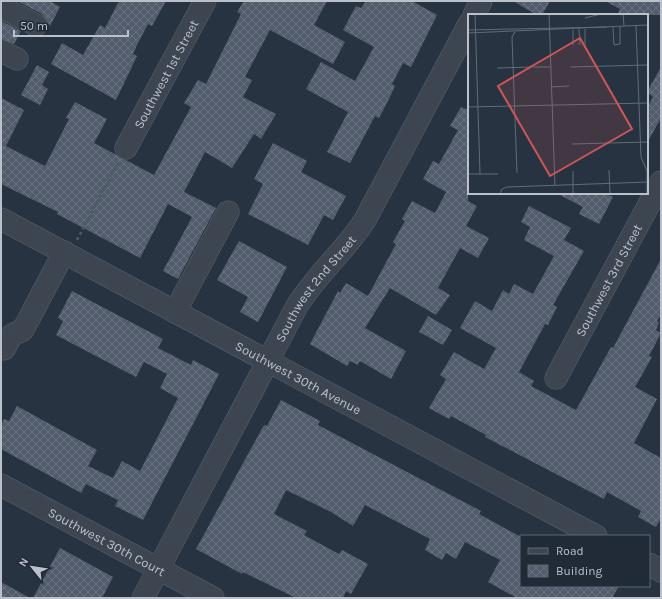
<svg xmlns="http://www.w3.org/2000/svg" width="662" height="599" font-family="Karla,sans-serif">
  <defs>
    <pattern id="building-cross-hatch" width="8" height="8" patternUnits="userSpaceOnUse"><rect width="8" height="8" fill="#525c6c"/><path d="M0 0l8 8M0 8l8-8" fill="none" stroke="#697280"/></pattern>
  </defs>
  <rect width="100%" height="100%" fill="#283341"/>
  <path fill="url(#building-cross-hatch)" d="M17,1H50L60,7L50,26L42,14Z
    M119,1H166L152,26L148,24L137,45L133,54L137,56L116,100L51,64L62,43L83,55L100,25L105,28Z
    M244,1H327L314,25L345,42L333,64L270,30L245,77L252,80L243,97L276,114L261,139L254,134L232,168L205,152L184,192L216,208L178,279L163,271L192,217L168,204L140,258L57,214L58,212L1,184V98L24,110L6,146L45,166L69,119L66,118L75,102L107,119L94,143L154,175L191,107L184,103L198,80L206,84L241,14L237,12Z
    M366,1H412L437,15L411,67L403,63L392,84L395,86L389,99L379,118L375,116L350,163L327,152L348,112L306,89L321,62L355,81L374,47L343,30L356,6L361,8Z
    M513,1H550L542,15H537Z
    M605,1H661V15H617L620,9Z
    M1,21L21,31L14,44L1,39Z
    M37,65L49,72L42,85L48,89L40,105L21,95Z
    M661,67V118L647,143V108L653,97L647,92Z
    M461,107L469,110L468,201L477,206L466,226L489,238L478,258L460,248L438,288L450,295L436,315L390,288L365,328L406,351L391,379L360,361L358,365L350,361L347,366L310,344L338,291L340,293L346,283L368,296L396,244L393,242L405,221L402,219L412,201L435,213L446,192L423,179L433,161L439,164L458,130L450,126Z
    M273,143L307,161L301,172L346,196L333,220L324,215L308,245L248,214L263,184L254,179Z
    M556,193H605L613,197L599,224L579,214L583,207Z
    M529,206L571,228L564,240L584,251L553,305L557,307L548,325L545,324L519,372L534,381L531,386L576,410L611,347L613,348L661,259V314L657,321L659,323L656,330L661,333L649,356L652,357L635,387L657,399L634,443L661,458V518L656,527L638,517L641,511L607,492L604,499L485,437L486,435L451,416L449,419L429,408L446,379L440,375L454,352L484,369L496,348L460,328L475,301L492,311L503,290L509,294L514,284L533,294L554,256L524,240L530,227L521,222Z
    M239,241L287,267L258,322L240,312L248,297L217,280Z
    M72,291L163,339L158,348L191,365L193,360L219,374L143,520L115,506L118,500L86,484L81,493L1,449V425L4,419L9,421L17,406L97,450L88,466L113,478L122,461L140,471L178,398L160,388L167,374L144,362L136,377L56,335L63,321L58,318Z
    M428,316L452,330L443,345L419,332Z
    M281,400L320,421L318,425L481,511L479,514L521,537V586H619L612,598H517L488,582L500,560L465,542L456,559L446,553L442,560L425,550L430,539L365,505L353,526L331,512L286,490L274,514L307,531L304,535L339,554L342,550L368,564L351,594L346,591L343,598H296L243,572L242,574L196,549L264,425L267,426Z
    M60,548L113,577L102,598H33Z
    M1,582L30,598H1Z"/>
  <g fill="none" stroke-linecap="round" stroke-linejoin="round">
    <g stroke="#5b636f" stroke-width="23">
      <g id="minor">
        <path d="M1,7L36,25"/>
        <path d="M474,15L481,1"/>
        <path d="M1,51L17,59"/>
        <path id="s1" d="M126,148L205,1"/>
        <path id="s2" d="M1,219L596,536"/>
        <path d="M175,312L228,212"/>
        <path d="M4,349L12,335L23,330L64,252"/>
        <path id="s3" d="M556,378L661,182"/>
        <path id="s4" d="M1,485L213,598"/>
        <path d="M649,564L661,571"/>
        <path id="s5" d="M143,598L297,306C317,274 345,251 365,220L469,24"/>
      </g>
    </g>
    <path stroke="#495d5f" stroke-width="2.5" stroke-dasharray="3 3" stroke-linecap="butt" d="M77,240L118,163"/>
    <use href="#minor" stroke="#3d4551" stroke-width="22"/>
  </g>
  <g text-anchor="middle" stroke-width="3.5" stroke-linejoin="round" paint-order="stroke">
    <g font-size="13" fill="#bac1cb" stroke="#212a37">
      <text dy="5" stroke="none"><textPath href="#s1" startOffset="84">Southwest 1st Street</textPath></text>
      <text dy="5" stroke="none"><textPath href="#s3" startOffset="111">Southwest 3rd Street</textPath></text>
      <text dy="5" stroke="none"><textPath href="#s5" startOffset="355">Southwest 2nd Street</textPath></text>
      <text dy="5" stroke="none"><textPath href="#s2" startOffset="337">Southwest 30th Avenue</textPath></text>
      <text dy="5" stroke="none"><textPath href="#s4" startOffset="120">Southwest 30th Court</textPath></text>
    </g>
  </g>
  <g transform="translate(468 14)">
    <rect width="180" height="180" fill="#283341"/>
    <path fill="none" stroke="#626c78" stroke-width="1" d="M7,0L12,160M81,0L87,172M155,0L156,12M117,4L133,0M168,12L173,143L179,157V180M145,13L146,31L152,30V12M111,15L112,31M117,15V31M0,16L139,13M105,16V31M47,18L44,23L49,159M0,19L180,11M65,53H83M102,53L180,51M29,54L64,53M83,73L101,72M0,93L180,89M104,130L180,128M141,156L142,180M105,157V180M0,160H30M32,180L34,175L39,173L180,168"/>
    <path fill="#ce5659" fill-opacity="0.15" stroke="#ce5659" stroke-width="2" d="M112,24L164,115L82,162L30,72Z"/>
    <rect width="180" height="180" fill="none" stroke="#bac1cb" stroke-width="2"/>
  </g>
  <rect width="662" height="599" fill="none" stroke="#bac1cb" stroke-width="4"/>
  <rect x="520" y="535" width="130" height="52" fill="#212a37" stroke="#5e6672"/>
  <rect x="528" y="548" width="20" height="6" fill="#3d4551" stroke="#5e6672"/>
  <text x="556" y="555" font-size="12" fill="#bac1cb">Road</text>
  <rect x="528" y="565" width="20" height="12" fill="url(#building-cross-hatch)" stroke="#5e6672"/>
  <text x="556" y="575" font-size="12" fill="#bac1cb">Building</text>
  <g transform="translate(32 567) rotate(300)" stroke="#212a37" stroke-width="3" paint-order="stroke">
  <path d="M0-3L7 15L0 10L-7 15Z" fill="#bac1cb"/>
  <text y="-6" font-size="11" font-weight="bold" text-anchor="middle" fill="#bac1cb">N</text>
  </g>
  <path d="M14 30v6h114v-6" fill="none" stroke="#bac1cb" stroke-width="2"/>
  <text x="20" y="30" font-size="12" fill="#bac1cb" stroke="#212a37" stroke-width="3" paint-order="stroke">50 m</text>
</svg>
